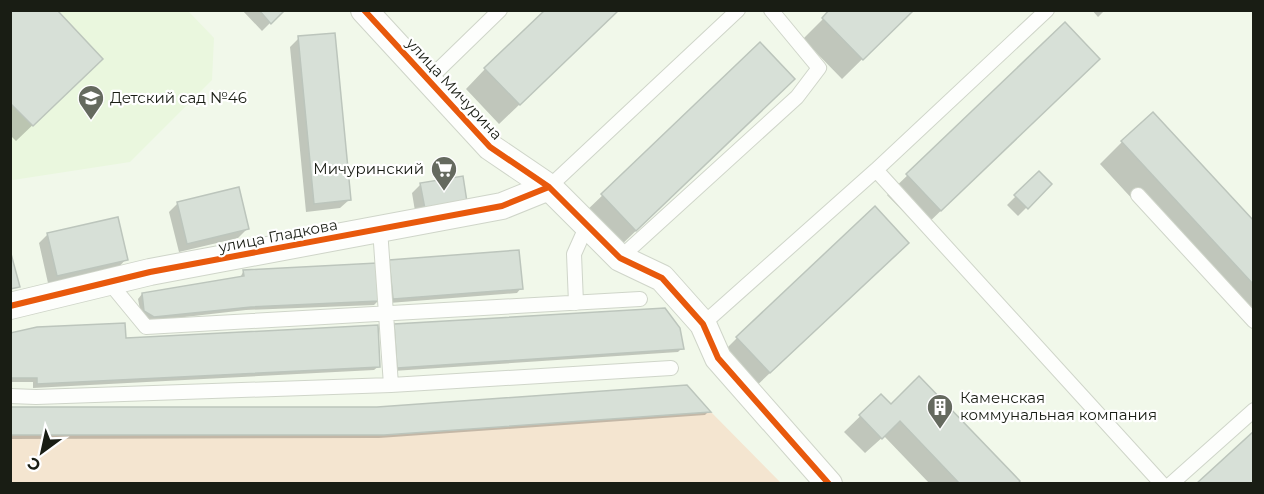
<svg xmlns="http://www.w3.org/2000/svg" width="1264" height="494" font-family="Montserrat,sans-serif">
  <rect width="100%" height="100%" fill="#f1f8ea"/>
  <path fill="#eaf7de" d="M10,11H188L214,38L212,80L130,162L13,180L10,178Z"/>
  <path fill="#f4e5d0" d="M711,412L781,483H11L10,435H384Z"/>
  <path fill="#0003" d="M10,10L85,75L16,141L10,135Z
    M242,10H283L262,31Z
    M618,10L499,124L466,89L485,69Z
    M832,10H912L842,79L803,39Z
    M1092,10H1105L1098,17Z
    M1065,24L1078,78L921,230L887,195Z
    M299,38L349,200L340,208L306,212L290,47Z
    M760,44L773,99L616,250L582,215Z
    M1122,142L1254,224V331L1100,164Z
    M1039,173L1050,184L1018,216L1007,205Z
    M421,184L466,201L416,217L412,193Z
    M178,203L247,229L238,238L179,252L169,212Z
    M48,234L126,259L118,268L48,283L39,243Z
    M390,262L521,288L517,293L389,303L386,266Z
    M887,262L750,392L717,358L737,338Z
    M243,272L378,301L374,305L246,310L150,321L141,315L138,299L142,294L240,278Z
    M395,326L682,348L678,352L393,371L391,330Z
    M10,335L125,339L379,366L374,370L33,388V382H10Z
    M881,396L891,406L1016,484H930L884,436L865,453L844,432Z
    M10,409L709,411L705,415L379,438L10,439Z"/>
  <path fill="#d7e0d7" stroke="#bcc5bc" stroke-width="1.5" d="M10,10H57L103,59L33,126L10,103Z
    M259,10H285L271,24Z
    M545,10H619L520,105L484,68Z
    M829,10H914L863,60L822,18Z
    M1065,22L1100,59L941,211L906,174Z
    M335,33L351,200L314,204L298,36Z
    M760,42L795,79L636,231L601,194Z
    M1153,112L1254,221V285L1121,141Z
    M1039,171L1052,184L1028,209L1014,195Z
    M463,176L467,202L425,209L420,183Z
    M239,187L249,229L187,244L177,202Z
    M875,206L909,243L770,373L736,337Z
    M118,217L128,260L57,276L47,233Z
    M10,250L20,287L10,289Z
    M519,250L523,289L393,299L389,260Z
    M377,263L379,301L251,307L154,317L144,311L142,293L244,276L243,270Z
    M665,308L680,328L684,349L397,368L394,324Z
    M125,323L126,338L378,325L380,367L37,384V378H10V333L37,327Z
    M919,376L1020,481L1018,484H960L900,421L882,439L859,415L881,394L891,404Z
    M687,385L711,412L384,435H10V407H377Z
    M1254,431V484H1196Z"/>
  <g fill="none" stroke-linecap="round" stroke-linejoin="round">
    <g stroke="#cfd5c9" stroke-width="16">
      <path id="service" d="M429,79L500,10
        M876,170L1162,484
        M549,187L738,10
        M1138,195L1254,321
        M380,229L391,385
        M620,258L797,97L819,68L771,10
        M109,282L146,327L640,299
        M576,303L574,254L587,225
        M703,324L876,170L1047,10
        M10,396L36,397L391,385L671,368
        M1171,484L1254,410"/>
    </g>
    <g stroke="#cfd5c9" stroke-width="28">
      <path id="minor" d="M364,10L490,147L549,187L620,258L662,278L703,324L718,358L829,484
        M10,306L150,272L502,206L549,187"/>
    </g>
    <use href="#service" stroke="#fdfefc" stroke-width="14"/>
    <use href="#minor" stroke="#fdfefc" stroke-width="26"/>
    <g stroke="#fff" stroke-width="10">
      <path id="cycleway" d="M364,10L490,147L549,187L620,258L662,278L703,324L718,358L829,484
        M10,306L150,272L502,206L549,187"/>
    </g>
    <use href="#cycleway" stroke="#e8590c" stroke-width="6"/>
  </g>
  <defs>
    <g id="school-pin" transform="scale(1.35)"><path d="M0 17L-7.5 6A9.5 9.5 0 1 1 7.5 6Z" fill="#656a5f" stroke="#fff"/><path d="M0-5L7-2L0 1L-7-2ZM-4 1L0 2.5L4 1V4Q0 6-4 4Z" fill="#fff"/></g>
    <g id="supermarket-pin" transform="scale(1.35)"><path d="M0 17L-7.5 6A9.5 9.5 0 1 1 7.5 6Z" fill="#656a5f" stroke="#fff"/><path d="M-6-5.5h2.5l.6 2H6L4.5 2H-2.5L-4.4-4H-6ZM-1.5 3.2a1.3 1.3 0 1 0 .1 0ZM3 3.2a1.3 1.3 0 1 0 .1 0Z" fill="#fff"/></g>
    <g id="building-pin" transform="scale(1.35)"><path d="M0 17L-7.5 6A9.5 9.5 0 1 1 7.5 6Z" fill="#656a5f" stroke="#fff"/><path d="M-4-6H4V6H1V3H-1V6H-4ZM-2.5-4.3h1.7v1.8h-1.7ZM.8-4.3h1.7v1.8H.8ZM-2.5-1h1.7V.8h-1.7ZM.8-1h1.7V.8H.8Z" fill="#fff"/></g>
  </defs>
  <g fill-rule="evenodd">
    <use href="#school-pin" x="91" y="98"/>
    <use href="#supermarket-pin" x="444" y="169"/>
    <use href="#building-pin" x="940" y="407"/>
  </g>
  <g text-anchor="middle" stroke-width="4.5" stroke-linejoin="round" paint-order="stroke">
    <g font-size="15" fill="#191d14" stroke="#fff">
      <text transform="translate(454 89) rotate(47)" y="5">улица Мичурина</text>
      <text transform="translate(278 236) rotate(-11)" y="5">улица Гладкова</text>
    </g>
    <g font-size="15" fill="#191d14" stroke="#fff" text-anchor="start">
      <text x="110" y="103">Детский сад №46</text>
      <text x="424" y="174" text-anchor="end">Мичуринский</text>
      <text x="960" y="403">Каменская<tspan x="960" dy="17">коммунальная компания</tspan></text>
    </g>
  </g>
  <rect width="1264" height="494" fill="none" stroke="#191d14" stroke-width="24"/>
  <g transform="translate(42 452) rotate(213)" stroke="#ffffff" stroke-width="4.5" paint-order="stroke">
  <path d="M0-4.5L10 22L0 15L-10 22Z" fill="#191d14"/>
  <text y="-9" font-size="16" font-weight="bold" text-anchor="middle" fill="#191d14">С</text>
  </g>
</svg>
